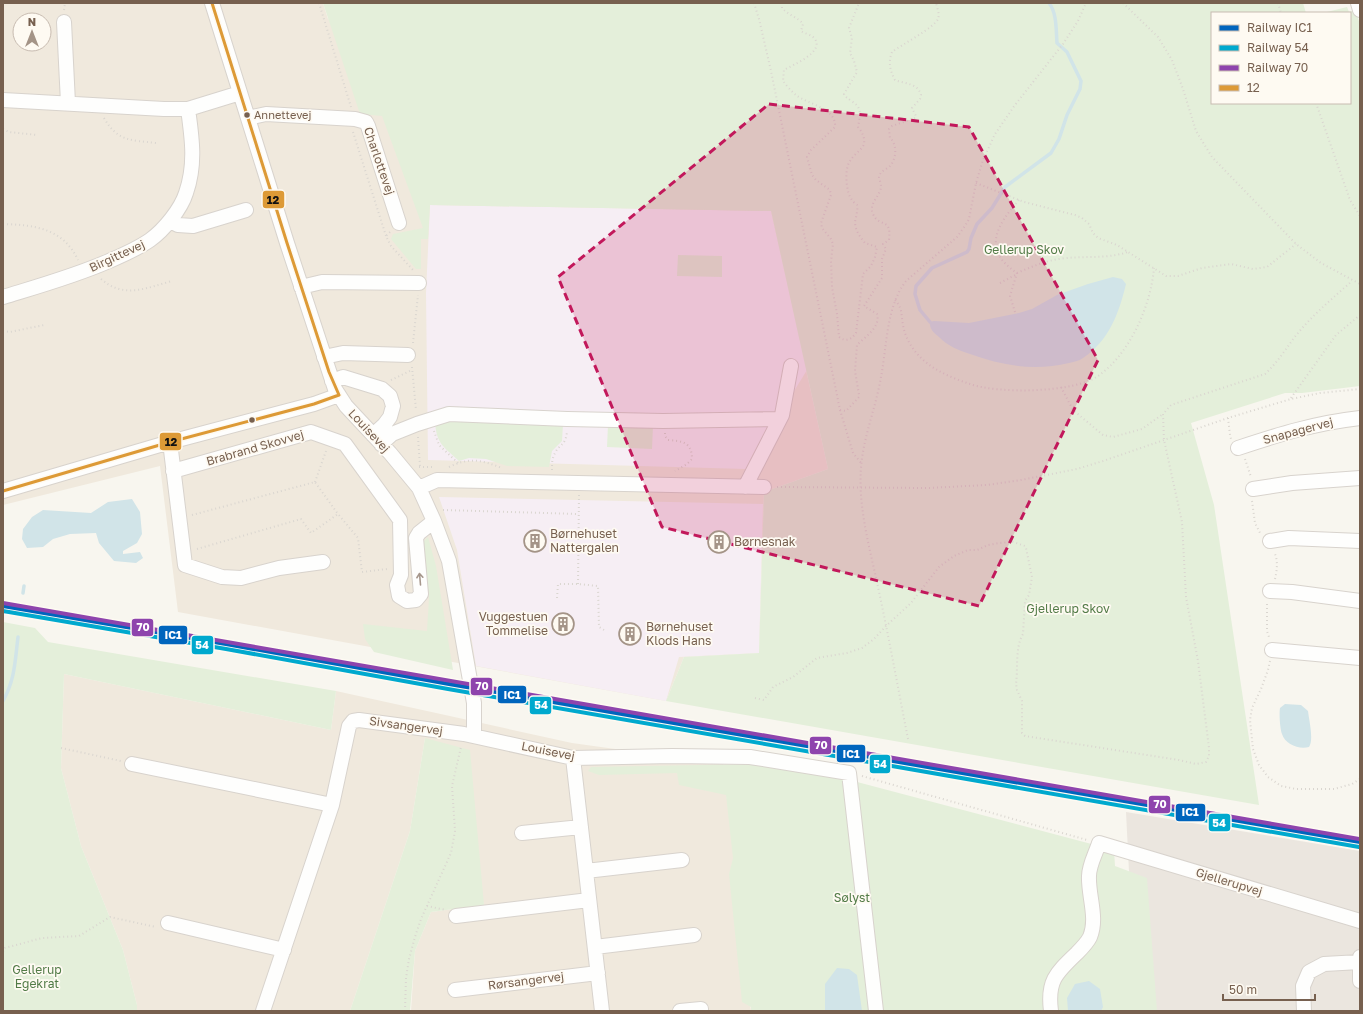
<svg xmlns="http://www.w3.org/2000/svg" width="1363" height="1014" font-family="'Golos Text',sans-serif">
  <rect width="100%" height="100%" fill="#f8f6ef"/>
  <path fill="#f0e9dd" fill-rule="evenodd" d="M3,3H323L328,19L764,180L828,469L764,492L759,653L684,657L666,701L178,612L160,466L3,505ZM20,20H44V44H20Z
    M64,674L331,730L336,691L572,743L723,764L751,1011H411L415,951L431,912L484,905L425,738L410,831L350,1011H137V1005L123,950L81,846L61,768Z"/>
  <path fill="#ebe6df" d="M1126,812L1360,851V1011H1136Z"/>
  <path fill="#f6eef4" d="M430,205L771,211L807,370L746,469L428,460L426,293Z
    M439,497L763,504L759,653L679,657L666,701L476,666L457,550Z"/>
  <path fill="#e4efda" d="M323,3H1303L1306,13H1212V103H1350V13H1323L1347,7L1349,12L1355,10L1360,24V386L1302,393H1285L1191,423L1214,505L1259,805L666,701L684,657L759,653L764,492L828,469L771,211L430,205L428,239H421V269H416L391,239L393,234L423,228L382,116L360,114Z
    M678,255L722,256V277L677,276Z
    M448,418L563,424L562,441L552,451L549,467L507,466L486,459L469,458L459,461C444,447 436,444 435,421Z
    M608,425L653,426L652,449L607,447Z
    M428,537L436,566L453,670L374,652L365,639L363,624L427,631L429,598L423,542Z
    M3,622L35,628L48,642L336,691L331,730L64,674L61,768L81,846L123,950L137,1005V1011H3Z
    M425,738L470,750L484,905L431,912L415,951L410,1011H350L410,831Z
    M753,764L828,774L831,777L842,778L1114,850L1115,866L1147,878L1157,1011H751V1007L742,1002L729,874L733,858L726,795L679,785L677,773L599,775L588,771L591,767Z"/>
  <path fill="#d1e4e8" d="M1113,277L1122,279L1126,284C1119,313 1109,341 1083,358C1079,361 1073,362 1069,363C1035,371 1003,366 970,354C958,350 948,346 939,337C934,333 929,329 930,322L934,321L969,323L1019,313L1032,309L1057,295L1088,284Z
    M132,499L140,512L142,534L137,543L123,551V554L140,552L143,558L136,563L114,561L99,543L96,533L70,534L53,539L43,547L27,548L22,539L23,529L32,517L43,510L91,513L108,502Z
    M1285,704L1301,705L1308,711C1309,720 1314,740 1309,747C1299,750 1285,744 1282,734C1280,729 1279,714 1280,708Z
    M837,968L849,969L857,975L862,1011H825V984Z
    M1089,981L1100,989L1103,1007L1101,1011H1068L1067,998L1075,984Z"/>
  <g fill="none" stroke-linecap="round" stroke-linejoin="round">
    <path stroke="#d1e4e8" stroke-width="3.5" d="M930,322L920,310L915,294L916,286L932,268L967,252L969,249L971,238L977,224L992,208L1005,187L1051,153L1059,139L1067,115L1080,89L1081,81L1067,52L1057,43C1056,30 1057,13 1049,3
      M23,593L24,586
      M3,701C15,680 15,661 18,637"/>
    <g stroke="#d8d3cd" stroke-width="16">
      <path id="minor" d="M212,3L287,243L335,389L346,406L390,453L419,488L434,521L449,561L474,703V736
        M1358,3L1360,10
        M64,22L68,103
        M3,100L164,109H188L240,93
        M248,118L266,114L355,119L366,122L368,126L399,223
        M170,221L178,225L193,226L246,210
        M301,287L322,282L419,283
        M3,297C39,286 75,276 109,261C123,255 137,249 150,240C164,230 181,209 186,193C196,164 192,138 188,109
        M324,357L343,353L408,355
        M332,381L343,377L382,389L390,396L393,406L390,417L384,425L373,435
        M170,442L185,565L222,577L241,578L279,568L323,562
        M381,444L392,434L417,424L449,414L567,419L663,421L779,419
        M1238,448C1280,434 1316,423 1360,418
        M173,471L311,432L345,444L400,520L401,575L397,585L399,596L407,601L416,600L421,594L416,538L419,533L434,521
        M745,487L782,415L791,366
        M419,488L437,480L764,487
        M1253,489L1292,483L1360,478
        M3,491L170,442L314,404L339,395
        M1270,541L1289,538L1360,541
        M1270,591L1292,592L1360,601
        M1272,650L1360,658
        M573,758L602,1011
        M132,764L332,805
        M522,833L581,827
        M586,871L682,860
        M456,916L589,900
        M168,923L284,950
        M595,947L694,935
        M1360,957V981
        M455,990L598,973
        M263,1011L332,805L349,726L353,721L359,720L464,734L573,758L672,756L750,757L849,773L876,1011
        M680,1011L701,1009
        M1051,1011C1047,981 1056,973 1077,953C1081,949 1087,943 1090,937C1098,918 1088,895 1089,876C1089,865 1096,853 1099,843L1360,921
        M1304,1011L1303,986L1309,972L1324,964L1360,962"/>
    </g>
    <path stroke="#dad6d0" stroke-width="2" stroke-dasharray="1 3" stroke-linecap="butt" d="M319,3L351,107
      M754,3L759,19L771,71L840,410L853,453L862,464
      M782,3V8C788,15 799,18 803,24L801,31C805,34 811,34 815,39C824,53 792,65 784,70L783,81C786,85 791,91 796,95C807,104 837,108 835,127L811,150L807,157L812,175L816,180L830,190L831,195L821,223L822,228L831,239L833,244L831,261L832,287L837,314L839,337C846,342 851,340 856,333L863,274L871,266L875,257L877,247L865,243C860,237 855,230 855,222C856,216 858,211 857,205C856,204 852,201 852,200C846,193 844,169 850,161C853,155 862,150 864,144C865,137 862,132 858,127C860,116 863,107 851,101C848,98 846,98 844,94L857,72L854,61L850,53L852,38L849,28L859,3
      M1123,3L1158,37L1172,60L1183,89L1196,131L1212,157L1296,244L1321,263L1360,284
      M1278,3L1281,13
      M64,10L65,3
      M1316,103L1350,200L1360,216
      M104,118C118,142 131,140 156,143
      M3,129L9,132L37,135
      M353,132L386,236
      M976,183L1024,202L1075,215L1082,218L1089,224L1093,233L1098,238L1117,245L1166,276H1178L1202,268L1231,264L1253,269L1267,267L1296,244
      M1019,200C996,226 982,250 1017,273C1031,267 1045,261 1059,259C1083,255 1103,260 1128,252
      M3,224C34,225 63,228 78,260
      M390,232L386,236L391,246L413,270
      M101,279C124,299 146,288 172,281
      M1000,283L1017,274
      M895,300C903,308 901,316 903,325C906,343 919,359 934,368C945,375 958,380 970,384C998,394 1074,393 1098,376C1130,354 1151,305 1154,268
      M1015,312L1010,296L1017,273
      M3,331L10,332L44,325
      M413,343L418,295
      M412,367L416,410
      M391,380L412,370
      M1061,387L1073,410L1103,435L1113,437L1142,429L1163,414
      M1291,398L1336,335L1360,315
      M840,410L846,411L859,397V395L855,371L857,345C865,337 881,327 877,314L864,306L882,278V259L886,249L883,244L889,240C892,217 879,228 873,214C868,203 881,196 881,186C881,183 879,179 879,177C880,171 887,169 890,166C897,158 897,144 890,138L889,129L892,126L915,118L916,116L912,108L920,99L921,95C918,83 905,84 895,80C890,71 888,62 892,52C901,45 934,28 938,19C940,14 937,8 936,3
      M1228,418L1230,435L1231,439
      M434,431L439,445L458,463
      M665,433V436L668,440C682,441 692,442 692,459L687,464L675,471
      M418,437L420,466
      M1245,459L1251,477
      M419,467H432
      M449,467C470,457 481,460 502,468
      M552,470C552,464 552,458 555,453C560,443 565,447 567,432
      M315,482L326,451
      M777,487L928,488L987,485L1021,480L1077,469L1103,461L1228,418L1291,399L1320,393L1360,389
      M1252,501L1255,523L1260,533
      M443,510L579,514
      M192,515L315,482L338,514
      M197,549L301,519L311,533L338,514L358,538L362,572L387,569
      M1275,579C1277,571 1278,561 1275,554
      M578,584L579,495
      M557,598L558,584H578L598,586L599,627L604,630
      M1267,604V631L1269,637
      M1270,661L1268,670L1261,689L1252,708L1250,720L1253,749L1259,765L1268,777L1281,786L1296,789H1334L1352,784L1360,779
      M755,698L764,700L773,687L793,677L817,658L847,653L862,648L874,639L886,626L911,603L939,567L954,556L968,550H977L988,545L999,543L1013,542L1025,546L1026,548L1032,577L1029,595L1025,601L1023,634C1015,647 1018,670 1016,684L1017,690L1022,701V733L1025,736L1179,760L1196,764L1206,762L1209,756V748L1198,661L1186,597L1182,522L1164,440L1163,414L1171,405L1265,374C1277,363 1285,350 1294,338C1311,316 1332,299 1352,281
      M908,739C898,688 889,638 878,587C870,549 858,508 861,468C863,438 876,407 881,377C887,346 886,307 906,281L957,237L965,226L969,219L976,183L983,160L995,134L1015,105L1063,44L1078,21L1086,3
      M61,748L121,761
      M862,776L1087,840
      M427,906L446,910
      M3,952L5,948L42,938L79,936L110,917L156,927
      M405,1011L406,978L409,959L415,937L421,919L451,853L455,831L452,786L461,747"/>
    <use href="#minor" stroke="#fefefd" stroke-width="14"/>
    <g stroke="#fefaf2" stroke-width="6">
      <path id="bus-1" d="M212,3L287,243L329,372L339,395
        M3,491L170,442L314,404L339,395"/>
    </g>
    <use href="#bus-1" stroke="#dd9a36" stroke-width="3"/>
    <g stroke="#fefaf2" stroke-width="7">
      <path id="rail-1" d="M3,606L226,644L449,684L1360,842"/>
    </g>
    <g stroke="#fefaf2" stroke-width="7">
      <path id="rail-2" d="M3,611L226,649L448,689L1359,847"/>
    </g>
    <g stroke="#fefaf2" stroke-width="7">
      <path id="rail-3" d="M3,603L1359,839"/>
    </g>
    <use href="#rail-1" stroke="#0065bd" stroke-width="4"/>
    <use href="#rail-2" stroke="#00a9ce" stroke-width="4"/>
    <use href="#rail-3" stroke="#8e44ad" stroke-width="4"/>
  </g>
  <defs><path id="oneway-shaft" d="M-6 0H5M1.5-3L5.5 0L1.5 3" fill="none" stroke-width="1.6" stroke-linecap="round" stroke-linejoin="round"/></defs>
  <use stroke="#a6978c" href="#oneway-shaft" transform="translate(420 579) rotate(-95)"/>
  <path fill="#c2185b" fill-opacity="0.2" stroke="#c2185b" stroke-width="3" stroke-dasharray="8 5" stroke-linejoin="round" d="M769,104L969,127L1098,360L979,606L662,527L558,277Z"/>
  <defs>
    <g id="building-ring" transform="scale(1.15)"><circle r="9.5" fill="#fefaf2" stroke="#a49487" stroke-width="1.5"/><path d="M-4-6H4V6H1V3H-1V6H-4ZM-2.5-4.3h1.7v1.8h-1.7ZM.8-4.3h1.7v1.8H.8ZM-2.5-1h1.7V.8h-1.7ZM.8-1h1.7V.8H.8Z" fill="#a49487"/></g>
  </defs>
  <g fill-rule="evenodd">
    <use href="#building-ring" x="535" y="541"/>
    <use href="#building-ring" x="719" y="542"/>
    <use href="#building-ring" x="563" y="624"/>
    <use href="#building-ring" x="630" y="634"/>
  </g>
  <g fill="#77604f" stroke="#fefaf2" stroke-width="1.5">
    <circle cx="247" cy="115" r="3.5"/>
    <circle cx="252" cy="420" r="3.5"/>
  </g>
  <g text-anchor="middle" stroke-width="3.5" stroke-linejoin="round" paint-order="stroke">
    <g font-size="11" fill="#77604f" stroke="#fefaf2" text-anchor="start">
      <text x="254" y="119">Annettevej</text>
    </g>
    <g font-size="12" fill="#77604f" stroke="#fefaf2">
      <text transform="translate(379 161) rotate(71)" y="4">Charlottevej</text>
      <text transform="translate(117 256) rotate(-25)" y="4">Birgittevej</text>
      <text transform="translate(369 431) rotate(47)" y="4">Louisevej</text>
      <text transform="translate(1298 431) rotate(-15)" y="4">Snapagervej</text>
      <text transform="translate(255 448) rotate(-16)" y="4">Brabrand Skovvej</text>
      <text transform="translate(406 726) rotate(8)" y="4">Sivsangervej</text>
      <text transform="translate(548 751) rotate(11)" y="4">Louisevej</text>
      <text transform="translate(1229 882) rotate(17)" y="4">Gjellerupvej</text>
      <text transform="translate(526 981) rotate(-7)" y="4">Rørsangervej</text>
    </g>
    <g font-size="12" fill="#527b47" stroke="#fefaf2">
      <text x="1024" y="254">Gellerup Skov</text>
      <text x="1068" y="613">Gjellerup Skov</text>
      <text x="852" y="902">Sølyst</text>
      <text x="37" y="974">Gellerup<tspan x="37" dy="14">Egekrat</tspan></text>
    </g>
    <g font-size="12" fill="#77604f" stroke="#fefaf2" text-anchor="start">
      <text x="550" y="538">Børnehuset<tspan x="550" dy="14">Nattergalen</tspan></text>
      <text x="734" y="546">Børnesnak</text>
      <text x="548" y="621" text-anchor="end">Vuggestuen<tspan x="548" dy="14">Tommelise</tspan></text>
      <text x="646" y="631">Børnehuset<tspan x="646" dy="14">Klods Hans</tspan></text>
    </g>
  </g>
  <g stroke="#fefaf2" stroke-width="1.5">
    <rect x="262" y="190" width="23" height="19" rx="4" fill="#dd9a36"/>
    <rect x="159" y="432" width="23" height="19" rx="4" fill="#dd9a36"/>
    <rect x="131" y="618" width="23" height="19" rx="4" fill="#8e44ad"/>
    <rect x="158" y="625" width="30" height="20" rx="4" fill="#0065bd"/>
    <rect x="191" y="635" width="23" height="20" rx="4" fill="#00a9ce"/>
    <rect x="470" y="677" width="23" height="19" rx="4" fill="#8e44ad"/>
    <rect x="497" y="685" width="30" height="19" rx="4" fill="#0065bd"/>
    <rect x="529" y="696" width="23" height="19" rx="4" fill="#00a9ce"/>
    <rect x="809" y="736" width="23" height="19" rx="4" fill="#8e44ad"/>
    <rect x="836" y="744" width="30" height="19" rx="4" fill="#0065bd"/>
    <rect x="869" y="754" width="22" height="20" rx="4" fill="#00a9ce"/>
    <rect x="1148" y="795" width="23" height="19" rx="4" fill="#8e44ad"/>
    <rect x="1175" y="803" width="31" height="19" rx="4" fill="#0065bd"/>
    <rect x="1208" y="813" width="23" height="19" rx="4" fill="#00a9ce"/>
  </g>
  <g font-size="11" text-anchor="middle" font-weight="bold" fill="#fff">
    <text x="143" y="631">70</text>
    <text x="173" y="639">IC1</text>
    <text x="202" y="649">54</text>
    <text x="482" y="690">70</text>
    <text x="512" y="699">IC1</text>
    <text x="541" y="709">54</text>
    <text x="821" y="749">70</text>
    <text x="851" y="758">IC1</text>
    <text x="880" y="768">54</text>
    <text x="1160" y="808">70</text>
    <text x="1190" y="816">IC1</text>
    <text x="1219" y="827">54</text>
  </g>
  <g font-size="11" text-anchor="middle" font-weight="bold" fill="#111">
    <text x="273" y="204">12</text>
    <text x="171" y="446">12</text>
  </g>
  <rect width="1363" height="1014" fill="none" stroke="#77604f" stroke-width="8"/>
  <rect x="1211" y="12" width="140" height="92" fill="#fefaf2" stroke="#c8bcb1"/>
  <rect x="1219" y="25" width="20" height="6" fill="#0065bd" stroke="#c8bcb1"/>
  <text x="1247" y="32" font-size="12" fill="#77604f">Railway IC1</text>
  <rect x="1219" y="45" width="20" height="6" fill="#00a9ce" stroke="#c8bcb1"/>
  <text x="1247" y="52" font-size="12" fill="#77604f">Railway 54</text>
  <rect x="1219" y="65" width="20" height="6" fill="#8e44ad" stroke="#c8bcb1"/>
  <text x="1247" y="72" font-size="12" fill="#77604f">Railway 70</text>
  <rect x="1219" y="85" width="20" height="6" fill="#dd9a36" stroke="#c8bcb1"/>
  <text x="1247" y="92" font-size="12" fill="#77604f">12</text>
  <g transform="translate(32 32)"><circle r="19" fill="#fefaf2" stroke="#c8bcb1"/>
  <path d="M0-3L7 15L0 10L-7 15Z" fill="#a49487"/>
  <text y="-6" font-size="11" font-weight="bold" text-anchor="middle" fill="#77604f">N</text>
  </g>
  <path d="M1223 994v6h92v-6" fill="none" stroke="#77604f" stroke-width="2"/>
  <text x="1229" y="994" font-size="12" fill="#77604f" stroke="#fefaf2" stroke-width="3" paint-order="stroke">50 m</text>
</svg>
